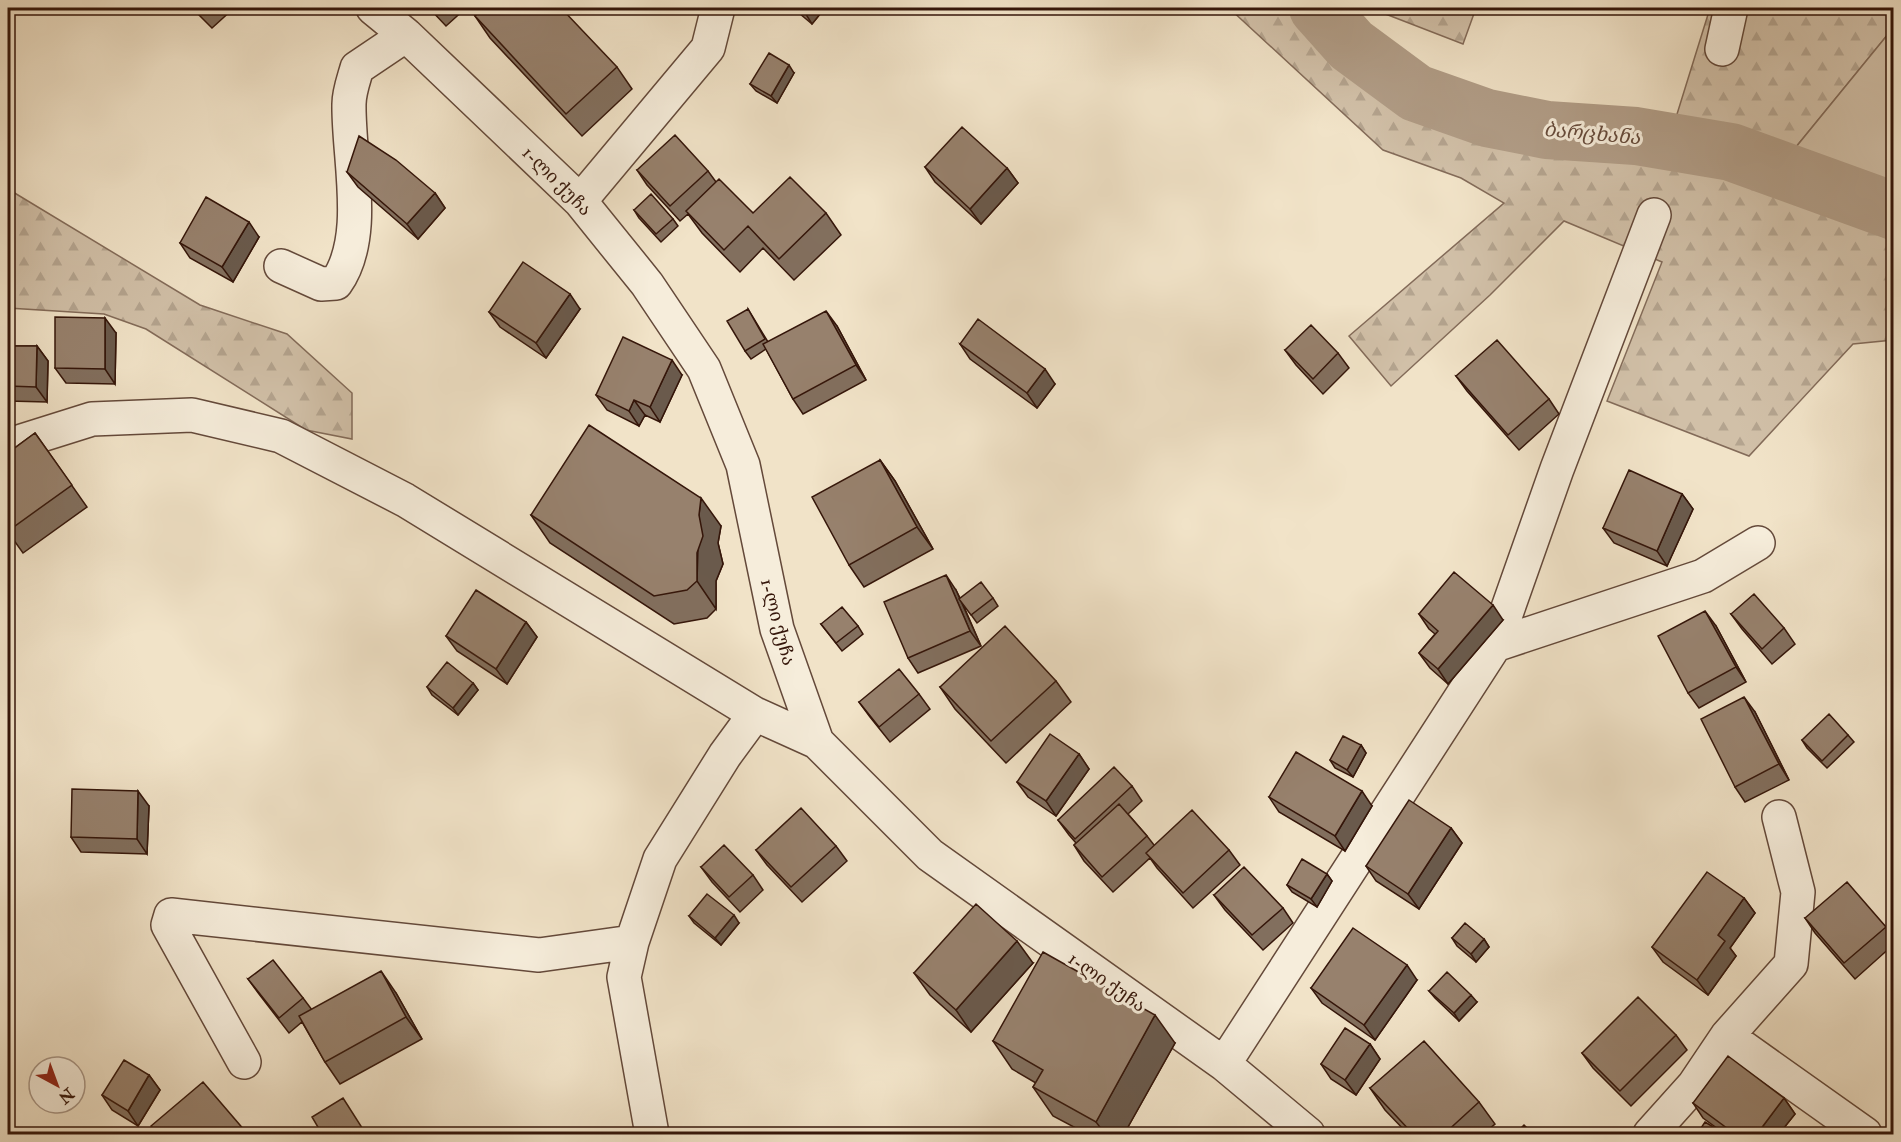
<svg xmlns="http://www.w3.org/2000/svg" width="1901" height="1142" font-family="'IM FELL Double Pica','Noto Serif Georgian',serif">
  <defs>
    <pattern id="forest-firs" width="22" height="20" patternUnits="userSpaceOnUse" patternTransform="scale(1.5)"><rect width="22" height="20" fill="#d1c0a8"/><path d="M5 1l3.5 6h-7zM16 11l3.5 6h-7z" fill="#b4a48f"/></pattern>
  </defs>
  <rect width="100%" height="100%" fill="#f1e3c8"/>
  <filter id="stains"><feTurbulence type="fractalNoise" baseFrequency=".00333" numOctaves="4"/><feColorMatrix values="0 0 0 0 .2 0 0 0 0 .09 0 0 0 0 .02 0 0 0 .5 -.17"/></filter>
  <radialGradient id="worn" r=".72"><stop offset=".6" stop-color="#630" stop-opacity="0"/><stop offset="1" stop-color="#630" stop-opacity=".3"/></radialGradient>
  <path fill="url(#forest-firs)" stroke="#836b59" stroke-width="1.5" d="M1229,8H1294L1336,61L1398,106L1448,126L1630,161L1762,181L1893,241V340L1853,344L1749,456L1607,401L1662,262L1564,221L1490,295L1391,386L1349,336L1504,203L1461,178L1383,150Z
    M1370,8H1476L1463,44Z
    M1710,8H1893V28L1787,158L1750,144L1673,127Z
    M8,189L200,305L287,334L352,393V439L306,430L146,329L104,314L8,308Z"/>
  <path fill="#d1c0a8" stroke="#836b59" stroke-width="1.5" d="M1893,28V198L1787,158Z"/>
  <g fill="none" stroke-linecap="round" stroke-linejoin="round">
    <path stroke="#b19d87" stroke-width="58" d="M1318,8L1351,45L1416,93L1487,118L1547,130L1636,136L1731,152L1894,211"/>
    <g stroke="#64493a" stroke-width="36">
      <path id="minor" d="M373,8L406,35L580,201L647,284L704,369L743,465L777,629L817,742L930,855L1224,1064L1308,1134
        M1722,49L1731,8
        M580,201L708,48L718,8
        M281,266L321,284L336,283C369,237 348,158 349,104C349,92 354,79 357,68L406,35
        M8,450L22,441L92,419L192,415L281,436L405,500L755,714L817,742
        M1495,645L1703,576L1758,543
        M1727,1036L1865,1134
        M244,1062L168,925L171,915L539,955L632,942
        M1224,1064L1495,645L1557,469L1654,215
        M652,1134L624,977L632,942L660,859L725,755L755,714
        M1650,1134L1694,1085L1727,1036L1791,964L1798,892L1779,817"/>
    </g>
    <use href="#minor" stroke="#f6eddb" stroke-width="33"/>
  </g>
  <path fill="#826f5e" stroke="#35160a" stroke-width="1.5" d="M192,8H234L212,28Z
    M429,8H466L446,26Z
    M793,8H825L812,24Z
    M475,16L617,67L632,89L582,136L490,38Z
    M794,73L777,103L756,91L750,84Z
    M925,167L1007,168L1018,183L981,224L935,182Z
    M637,170L708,171L716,182L753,213H826L841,235L794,280L763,248L740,272L702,233L688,214L680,221L647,185Z
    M347,172L435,193L445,208L418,239L358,187Z
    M634,210L673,219L678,226L661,242L639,218Z
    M259,237L233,282L190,258L180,243Z
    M580,309L546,358L500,327L489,312Z
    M748,309L768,342L837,326L866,380L803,414L793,399L766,349L751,359L745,351Z
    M116,333L115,384L66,383L55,368Z
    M960,344L1055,384L1037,408L970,359Z
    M8,346H37L48,361L47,402L8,401Z
    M1285,350L1338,353L1349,368L1323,394L1296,365Z
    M682,375L660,422L645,415L639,426L607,410L596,395Z
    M1456,376L1549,399L1559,414L1519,450L1467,391Z
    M35,433L87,507L23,553L8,532V453Z
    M880,460L895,481L933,549L864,587L849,565Z
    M1682,494L1693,509L1667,566L1614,543L1603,528Z
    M531,515L721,526L718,543L723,564L716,581V609L707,618L674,624L550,543Z
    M956,590L960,598H993L998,606L977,623L962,602L981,646L918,673L908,658Z
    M1419,614L1503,620L1448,684L1430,668L1419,653L1435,634L1429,629Z
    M1731,614L1784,628L1795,644L1772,664L1742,629Z
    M526,622L537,637L507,684L457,651L446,636Z
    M821,624L858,626L863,634L842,651Z
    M1716,626L1746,682L1699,708L1688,693Z
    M1056,681L1071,702L1006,763L955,709L940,687Z
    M473,683L478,690L458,715L432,695L427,687Z
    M919,694L930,709L890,742L870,717L859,702Z
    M1755,712L1789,780L1745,802L1735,787Z
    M1848,735L1854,742L1827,768L1807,748L1802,740Z
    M1361,745L1366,753L1353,777L1335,768L1330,760Z
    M1079,754L1089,769L1056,816L1028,797L1017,782Z
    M1132,786L1142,801L1128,814L1147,836L1154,845L1229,850L1240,865L1193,908L1157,868L1150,858L1113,892L1084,861L1074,845L1076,843L1069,835L1058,820Z
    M1269,797L1372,806L1345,851L1279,812Z
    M149,806L147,854L81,852L71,837Z
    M1451,828L1462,843L1419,909L1376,881L1366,866Z
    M836,846L847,861L802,902L767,865L756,850Z
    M701,867L753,875L763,890L740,912L712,882Z
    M1327,874L1332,881L1317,907L1292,892L1287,885Z
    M1214,895L1283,908L1293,923L1263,950L1225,910Z
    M1744,898L1755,913L1730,948L1736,956L1708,995L1663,962L1652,947Z
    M689,916L739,923L721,945L694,923Z
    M1805,918L1886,927L1893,937V945L1855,979L1815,933Z
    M1452,938L1484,939L1489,947L1476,962L1457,946Z
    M1033,963L971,1032L930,995L914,973Z
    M248,979L303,998L312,1010L396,993L422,1039L340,1084L325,1062L302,1022L289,1033L259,994Z
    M1417,980L1375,1040L1322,1003L1311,988Z
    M1429,991L1477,1002L1459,1021L1435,998Z
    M1676,1035L1687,1050L1631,1106L1593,1068L1582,1053Z
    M993,1041L1175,1043L1124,1134H1087L1053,1116L1033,1087L1036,1083L1012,1069Z
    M1370,1044L1380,1059L1356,1095L1331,1079L1321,1064Z
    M149,1075L160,1090L138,1126L112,1110L102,1095Z
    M1370,1088L1479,1102L1495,1124L1483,1134H1408L1385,1110Z
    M1784,1098L1795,1114L1779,1134H1725L1703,1118L1693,1103Z"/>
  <path fill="#6a5a4c" stroke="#35160a" stroke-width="1.5" d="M802,8H825L812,24Z
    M789,65L794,73L777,103L771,96Z
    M1007,168L1018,183L981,224L970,209Z
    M435,193L445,208L418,239L407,224Z
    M249,222L259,237L233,282L222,267Z
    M570,294L580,309L546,358L536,343Z
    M826,311L837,326L866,380L856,365Z
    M105,318L116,333L115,384L105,369Z
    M37,346L48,361L47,402L36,387Z
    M672,360L682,375L660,422L650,407Z
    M1045,369L1055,384L1037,408L1027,393Z
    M634,400L645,415L639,426L629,411Z
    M880,460L895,481L933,549L917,527Z
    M1682,494L1693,509L1667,566L1657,551Z
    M701,498L721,526L718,543L723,564L716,581V609L697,581L699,515Z
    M946,575L956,590L981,646L970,631Z
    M1493,605L1503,620L1448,684L1438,669Z
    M1705,611L1716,626L1746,682L1736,667Z
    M526,622L537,637L507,684L496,669Z
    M473,683L478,690L458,715L453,708Z
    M1744,697L1755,712L1789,780L1779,764Z
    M1361,745L1366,753L1353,777L1347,770Z
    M1079,754L1089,769L1056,816L1046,801Z
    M138,791L149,806L147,854L137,839Z
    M1362,791L1372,806L1345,851L1335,836Z
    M1451,828L1462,843L1419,909L1408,894Z
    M1327,874L1332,881L1317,907L1311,899Z
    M1744,898L1755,913L1730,948L1736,956L1708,995L1697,980L1718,935Z
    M734,915L739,923L721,945L715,938Z
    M1484,939L1489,947L1476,962L1471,954Z
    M1017,941L1033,963L971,1032L956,1010Z
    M1407,965L1417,980L1375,1040L1364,1025Z
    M381,971L396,993L422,1039L406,1017Z
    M1471,995L1477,1002L1459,1021L1454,1013Z
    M1155,1015L1175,1043L1124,1134H1105L1096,1122Z
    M1370,1044L1380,1059L1356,1095L1345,1080Z
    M149,1075L160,1090L138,1126L128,1111Z
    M1784,1098L1795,1114L1779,1134H1757Z"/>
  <path fill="#97816d" stroke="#35160a" stroke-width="1.5" d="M196,8H208L201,13Z
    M432,8H439L436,11Z
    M484,8H561L617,67L566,114L475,16Z
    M769,53L789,65L771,96L750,84Z
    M962,127L1007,168L970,209L925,167Z
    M675,135L708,171L670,206L637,170Z
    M359,136L396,160L435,193L407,224L347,172Z
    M790,177L826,213L779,259L748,226L724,250L686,211L719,179L753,213Z
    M651,194L673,219L656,234L634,210Z
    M206,197L249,222L222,267L180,243Z
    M523,262L570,294L536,343L489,312Z
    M748,309L765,339L745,351L727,321Z
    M826,311L856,365L793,399L763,344Z
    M55,317L105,318V369L55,368Z
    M978,319L1045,369L1027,393L960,344Z
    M1311,325L1338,353L1313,379L1285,350Z
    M623,337L672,360L650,407L634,400L629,411L596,395Z
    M1497,340L1549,399L1508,435L1456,376Z
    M8,346H37L36,387L8,386Z
    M589,425L701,498L699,515L703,536L697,553V581L687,590L654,596L531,515Z
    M35,433L72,485L8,531V453Z
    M880,460L917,527L849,565L812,497Z
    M1629,470L1682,494L1657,551L1603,528Z
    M1454,572L1493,605L1438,669L1419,653L1438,631L1419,614Z
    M946,575L970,631L908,658L884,602Z
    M981,582L993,598L971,615L959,599Z
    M476,590L526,622L496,669L446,636Z
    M1754,594L1784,628L1762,649L1731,614Z
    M842,607L858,626L836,643L821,624Z
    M1705,611L1736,667L1688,693L1658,636Z
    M1005,626L1056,681L991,741L940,687Z
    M447,662L473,683L453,708L427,687Z
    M899,669L919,694L879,727L859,702Z
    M1744,697L1779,764L1735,787L1701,719Z
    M1829,714L1848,735L1822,761L1802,740Z
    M1050,734L1079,754L1046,801L1017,782Z
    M1343,736L1361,745L1347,770L1330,760Z
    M1296,752L1362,791L1335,836L1269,797Z
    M1114,767L1132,786L1075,839L1058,820Z
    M72,789L138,791L137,839L71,837Z
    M1409,800L1451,828L1408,894L1366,866Z
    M1119,804L1147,836L1102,877L1074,845Z
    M801,808L836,846L791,887L756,850Z
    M1192,810L1229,850L1183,893L1146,853Z
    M724,845L753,875L729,897L701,867Z
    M1302,859L1327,874L1311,899L1287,885Z
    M1244,867L1283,908L1252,935L1214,895Z
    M1707,872L1744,898L1718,935L1725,941L1697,980L1652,947Z
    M1847,882L1886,927L1844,963L1805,918Z
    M707,894L734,915L715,938L689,916Z
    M976,904L1017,941L956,1010L914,973Z
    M1465,923L1484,939L1471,954L1452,938Z
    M1353,928L1407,965L1364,1025L1311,988Z
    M1043,952L1155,1015L1096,1122L1033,1087L1043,1070L993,1041Z
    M273,960L303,998L279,1018L248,979Z
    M381,971L406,1017L325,1062L299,1016Z
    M1447,972L1471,995L1454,1013L1429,991Z
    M1638,997L1676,1035L1620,1091L1582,1053Z
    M1345,1028L1370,1044L1345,1080L1321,1064Z
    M1424,1041L1479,1102L1444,1134H1413L1370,1088Z
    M1728,1056L1784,1098L1757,1134H1735L1693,1103Z
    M124,1060L149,1075L128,1111L102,1095Z
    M203,1082L245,1131L241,1134H158L151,1126Z
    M343,1098L366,1134H322L312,1117Z
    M1705,1122L1725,1134H1697Z
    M1524,1125L1533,1134H1515Z"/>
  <g text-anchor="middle" stroke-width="6" stroke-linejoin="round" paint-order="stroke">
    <g font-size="18" fill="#35160a" stroke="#f6eddb">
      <text transform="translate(557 181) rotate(45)" y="6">1-ლი ქუჩა</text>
      <text transform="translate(778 622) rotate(75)" y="6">1-ლი ქუჩა</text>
      <text transform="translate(1107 982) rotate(35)" y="6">1-ლი ქუჩა</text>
    </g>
    <g font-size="20" font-style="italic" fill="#674c3c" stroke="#f6eddb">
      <text transform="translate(1592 133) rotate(5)" y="7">ბარცხანა</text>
    </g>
  </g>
  <rect width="1901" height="1142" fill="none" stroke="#f1e3c8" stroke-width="30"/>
  <rect x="9" y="9" width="1883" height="1124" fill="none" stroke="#35160a" stroke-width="3"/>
  <rect x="15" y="15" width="1871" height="1112" fill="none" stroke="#35160a" stroke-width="1.5"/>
  <g transform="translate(57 1085) rotate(139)"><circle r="28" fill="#f6eddb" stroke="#a99787" stroke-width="1.5"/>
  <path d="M0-4.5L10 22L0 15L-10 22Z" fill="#8f2418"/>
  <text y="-9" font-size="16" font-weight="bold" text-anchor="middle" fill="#35160a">N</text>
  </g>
  <rect width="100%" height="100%" filter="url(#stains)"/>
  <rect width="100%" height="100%" fill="url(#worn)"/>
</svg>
